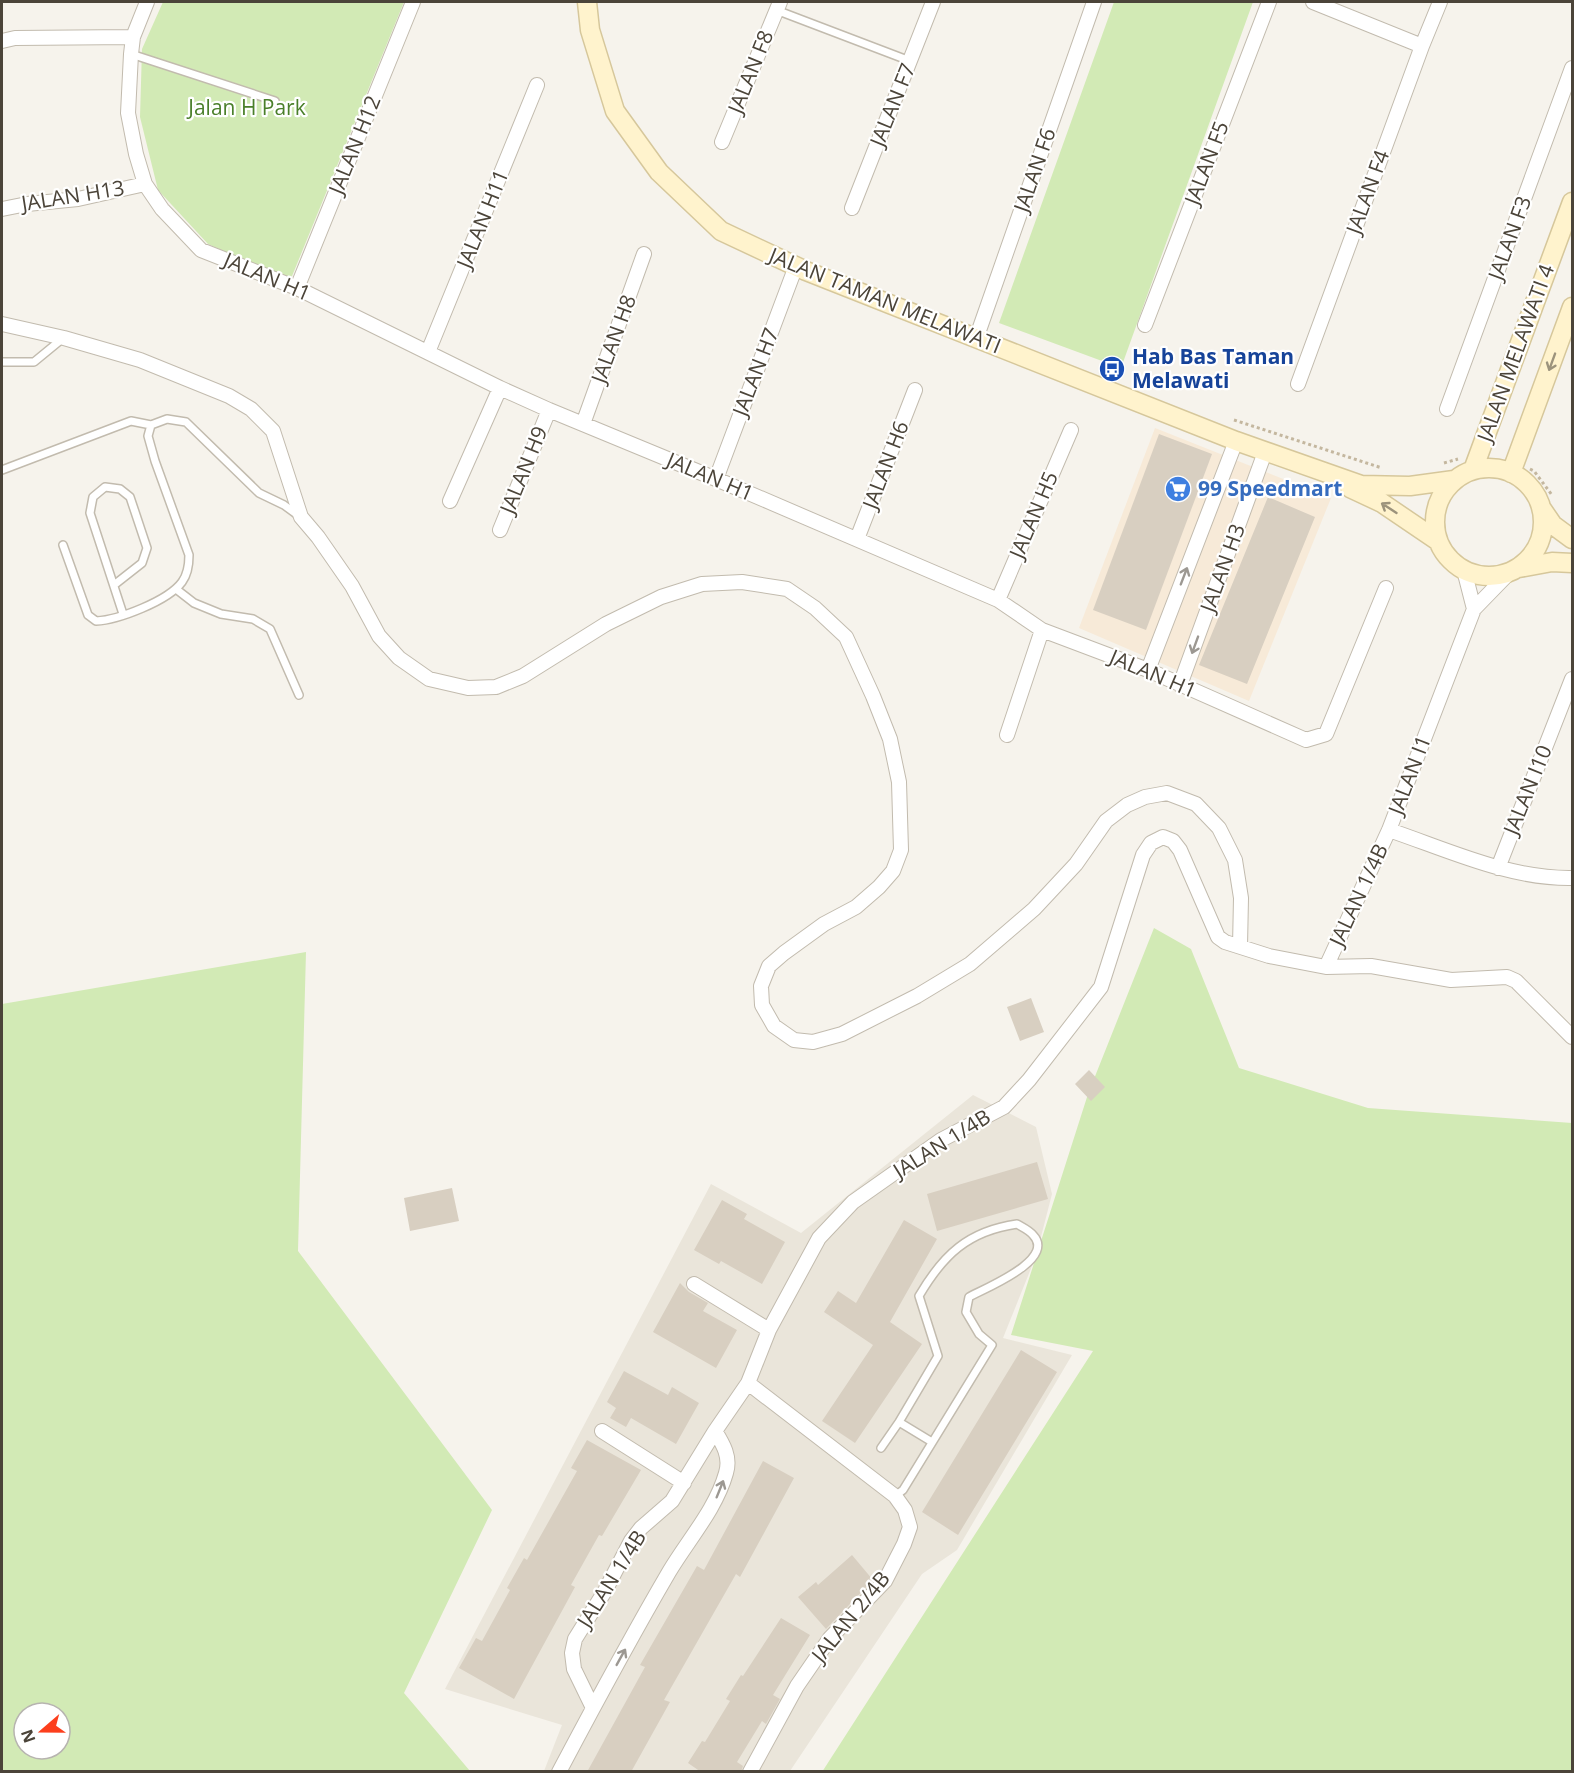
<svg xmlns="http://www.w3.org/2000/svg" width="1574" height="1773" font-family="'Open Sans',sans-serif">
  <rect width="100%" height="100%" fill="#f6f3ec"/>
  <path fill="#eae5da" d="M973,1095L1036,1127L1052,1194L1036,1256L1003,1338L1072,1355L957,1550L922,1574L790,1771H544L562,1725L445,1689L711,1184L801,1233Z"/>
  <path fill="#f7ead8" d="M1155,428L1331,498L1249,701L1079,628Z"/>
  <path fill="#d2eab5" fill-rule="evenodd" d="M163,2H404L290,281L208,244L158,190L140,117L142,49Z
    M1114,2H1253L1121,368L999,323Z
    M1154,928L1191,949L1239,1068L1368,1108L1572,1123V1771L822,1772L1093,1351L1011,1335L1088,1094Z
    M306,952L298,1251L492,1510L404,1693L470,1771H2V1004ZM24,1713H60V1749H24Z"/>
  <path fill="#d8cfc1" d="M1159,434L1212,454L1146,630L1093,610Z
    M1268,497L1315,517L1247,684L1199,665Z
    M1031,998L1044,1032L1020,1041L1007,1007Z
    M1089,1070L1105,1087L1091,1101L1075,1084Z
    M1037,1162L1048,1199L937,1231L927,1194Z
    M452,1188L459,1221L410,1231L404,1198Z
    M722,1200L747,1214L744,1219L785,1242L762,1284L721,1261L719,1264L694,1250Z
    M904,1220L937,1239L890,1322L922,1344L855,1443L822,1421L873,1345L824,1312L838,1291L856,1303Z
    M680,1283L689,1292L708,1303L703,1311L737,1330L716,1368L653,1332Z
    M1021,1350L1057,1372L958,1535L922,1512Z
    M624,1371L668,1395L672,1387L699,1403L676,1444L631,1418L626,1427L610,1418L616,1408L607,1402Z
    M587,1440L641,1470L602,1536L599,1535L571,1585L575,1587L514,1699L459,1668L476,1638L482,1641L510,1590L507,1588L524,1558L527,1560L577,1471L571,1468Z
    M763,1461L794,1478L740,1577L736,1574L664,1700L670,1702L631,1772H587L645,1667L640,1665L697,1566L704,1570Z
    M852,1555L873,1580L826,1629L798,1597L816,1582L818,1585Z
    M781,1618L810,1635L773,1695L780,1699L766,1724L762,1721L737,1762L743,1766L741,1772H701L688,1763L702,1741L705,1742L730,1701L726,1699L741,1675L743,1676Z"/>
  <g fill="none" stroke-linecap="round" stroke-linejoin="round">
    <g stroke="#c2bbae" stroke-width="10">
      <path id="lane" d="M776,10L910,61
        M131,54L275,101
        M2,362H34L62,339
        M2,470L131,421L151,425
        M63,545L88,615L96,621C118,620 168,601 182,582C188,574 189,565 189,555L155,461L148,436L151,425L167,419L186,422L259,493L284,505L299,516
        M114,585L142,563L147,548L130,497L120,489L105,487L93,497L90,513L123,614
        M176,589L194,603L221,614L253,619L270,629L299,695
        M899,1422L932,1442
        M881,1448L899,1422L938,1356L919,1296C943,1255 968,1231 1017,1224C1022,1227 1029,1230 1033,1235C1057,1260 983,1289 969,1297L966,1312L979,1334L992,1345L903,1490L895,1496"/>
    </g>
    <g stroke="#c2bbae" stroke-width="16">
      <path id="street" d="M147,2L133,37L131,54L128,113L136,154L145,184L162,209L201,250L297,288L500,388L549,410L716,479L998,600L1042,630L1148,670L1306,740L1326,734L1386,588
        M1313,2L1422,46
        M2,41L15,38L133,37
        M722,142L780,2
        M852,208L933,2
        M2,209L27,204L78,199L145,184
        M297,288L413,2
        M2,324L64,338L140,360L229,396L251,409L273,431L301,517L318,537L352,586L379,636L399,658L429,679L468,688L496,687L523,676L606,624L661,597L702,584L742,582L787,589L815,608L846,637L873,696L890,739L899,782L901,850L893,871L879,887L856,907L824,924L784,953L769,966L761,986L762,1005L774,1026L794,1040L813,1042L842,1034L917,996L970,964L1034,909L1076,864L1106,821L1127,805L1145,797L1167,793L1196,804L1219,828L1235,860L1241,898L1240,946
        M1145,325L1269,2
        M976,339L1094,2
        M428,352L537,85
        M1298,384L1422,46L1440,2
        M1447,409L1572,68
        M583,424L644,254
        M716,479L796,266
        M450,501L500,388
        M500,530L549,410
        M857,539L915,390
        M1464,570L1474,609
        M998,600L1071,430
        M1148,670L1236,441
        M1180,685L1265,452
        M1007,735L1042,630
        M1389,830C1448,850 1509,879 1572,878
        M1498,868L1572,679
        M1326,967L1389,830L1474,609L1509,573
        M694,1284L769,1330
        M748,1383L895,1496L905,1510L910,1527L904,1544L885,1581L830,1638L797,1686L750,1772
        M602,1431L684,1483
        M593,1708L574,1669L572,1653L575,1639L605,1591L631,1541L641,1528L672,1501L715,1431L748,1383L769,1330L819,1238L853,1202L941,1140L1004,1107L1029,1080L1101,987L1143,855L1151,843L1163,837L1173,841L1180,850L1218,937L1225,942L1269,956L1326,967L1371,966L1451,980L1507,977L1516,981L1572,1037
        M559,1772C595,1704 631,1637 669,1572C688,1540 716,1509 726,1473C731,1457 723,1444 715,1431"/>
    </g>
    <g stroke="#d6c79b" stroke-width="21">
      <path id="secondary" d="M587,2L590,30L615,111L659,172L721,231L806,271L1236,441L1361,485L1410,486L1454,480
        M1435 522a54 54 0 1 1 108 0a54 54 0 1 1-108 0Z
        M1473,470L1572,202
        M1511,473L1572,307
        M1350,488L1382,503L1438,541
        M1542,509L1553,525L1572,539
        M1519,568L1552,562L1572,563"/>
    </g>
    <path stroke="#c4b79f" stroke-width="3" stroke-dasharray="3 3" stroke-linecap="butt" d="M1234,420L1382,468
      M1444,463L1458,459
      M1530,469L1534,471L1552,495"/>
    <use href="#lane" stroke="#fff" stroke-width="7"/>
    <use href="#street" stroke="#fff" stroke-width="14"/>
    <use href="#secondary" stroke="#fff3cd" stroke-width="18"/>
  </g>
  <defs><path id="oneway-shaft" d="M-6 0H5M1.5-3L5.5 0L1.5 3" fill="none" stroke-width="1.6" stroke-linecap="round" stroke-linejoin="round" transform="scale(1.5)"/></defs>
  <g stroke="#9c937c">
    <use href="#oneway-shaft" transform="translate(1552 362) rotate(110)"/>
    <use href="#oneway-shaft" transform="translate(1389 508) rotate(-147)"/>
  </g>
  <g stroke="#9c9892">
    <use href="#oneway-shaft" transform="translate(1184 576) rotate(-69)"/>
    <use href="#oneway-shaft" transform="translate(1195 645) rotate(110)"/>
    <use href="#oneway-shaft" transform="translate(720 1489) rotate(-68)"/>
    <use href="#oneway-shaft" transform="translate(621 1657) rotate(-61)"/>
  </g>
  <defs>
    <g id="bus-disc" transform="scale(1.35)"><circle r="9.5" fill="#1a4fb4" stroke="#fff"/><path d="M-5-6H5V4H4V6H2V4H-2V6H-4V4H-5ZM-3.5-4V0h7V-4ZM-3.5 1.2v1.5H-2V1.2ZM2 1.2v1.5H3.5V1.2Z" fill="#fff"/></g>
    <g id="supermarket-disc" transform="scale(1.35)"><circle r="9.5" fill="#3f7fe0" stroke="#fff"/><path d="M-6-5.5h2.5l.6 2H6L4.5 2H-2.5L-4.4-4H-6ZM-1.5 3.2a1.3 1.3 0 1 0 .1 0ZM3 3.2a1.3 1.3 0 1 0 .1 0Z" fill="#fff"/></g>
  </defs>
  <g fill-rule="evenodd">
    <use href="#bus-disc" x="1112" y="369"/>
    <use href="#supermarket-disc" x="1178" y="489"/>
  </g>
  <g text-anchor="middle" stroke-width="4.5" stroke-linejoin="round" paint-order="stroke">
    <g font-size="21" fill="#4b4439" stroke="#fff">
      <text transform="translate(751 72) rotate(-68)" y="7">JALAN F8</text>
      <text transform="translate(893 105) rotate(-68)" y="7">JALAN F7</text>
      <text transform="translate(355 145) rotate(-68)" y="7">JALAN H12</text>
      <text transform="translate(1207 163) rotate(-69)" y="7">JALAN F5</text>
      <text transform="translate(1035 170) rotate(-71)" y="7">JALAN F6</text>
      <text transform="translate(1368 192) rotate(-70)" y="7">JALAN F4</text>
      <text transform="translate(73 196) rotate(-9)" y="7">JALAN H13</text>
      <text transform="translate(483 219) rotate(-68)" y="7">JALAN H11</text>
      <text transform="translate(1510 238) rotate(-70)" y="7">JALAN F3</text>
      <text transform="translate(267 277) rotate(23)" y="7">JALAN H1</text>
      <text transform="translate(885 301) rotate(22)" y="7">JALAN TAMAN MELAWATI</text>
      <text transform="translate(614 339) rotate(-70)" y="7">JALAN H8</text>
      <text transform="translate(1516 353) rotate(-70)" y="7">JALAN MELAWATI 4</text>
      <text transform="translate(756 372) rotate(-69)" y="7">JALAN H7</text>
      <text transform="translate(886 465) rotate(-69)" y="7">JALAN H6</text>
      <text transform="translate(524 470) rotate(-68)" y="7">JALAN H9</text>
      <text transform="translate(710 477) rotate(23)" y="7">JALAN H1</text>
      <text transform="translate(1034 515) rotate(-67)" y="7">JALAN H5</text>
      <text transform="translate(1223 568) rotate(-70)" y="7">JALAN H3</text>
      <text transform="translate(1153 674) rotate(23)" y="7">JALAN H1</text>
      <text transform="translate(1410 775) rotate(-69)" y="7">JALAN I1</text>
      <text transform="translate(1528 790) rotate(-68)" y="7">JALAN I10</text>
      <text transform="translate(1359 895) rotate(-65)" y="7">JALAN 1/4B</text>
      <text transform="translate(942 1144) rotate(-32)" y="7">JALAN 1/4B</text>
      <text transform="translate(612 1579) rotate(-58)" y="7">JALAN 1/4B</text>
      <text transform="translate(851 1617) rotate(-51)" y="7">JALAN 2/4B</text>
    </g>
    <g font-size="21" fill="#4a7f2a" stroke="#fff">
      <text x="247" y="115">Jalan H Park</text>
    </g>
    <g font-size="21" font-weight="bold" fill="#164399" stroke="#fff" text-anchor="start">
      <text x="1132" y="364">Hab Bas Taman<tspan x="1132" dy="24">Melawati</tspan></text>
    </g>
    <g font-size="21" font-weight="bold" fill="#366cbe" stroke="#fff" text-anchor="start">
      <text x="1198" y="496">99 Speedmart</text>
    </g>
  </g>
  <rect width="1574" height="1773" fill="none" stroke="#4b4439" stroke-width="6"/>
  <g transform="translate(42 1731) rotate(250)"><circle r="28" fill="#ffffff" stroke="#b7b4b0" stroke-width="1.5"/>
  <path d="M0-4.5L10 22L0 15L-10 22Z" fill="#fc3f1d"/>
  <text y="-9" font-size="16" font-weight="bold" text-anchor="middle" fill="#4b4439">N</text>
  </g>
</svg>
